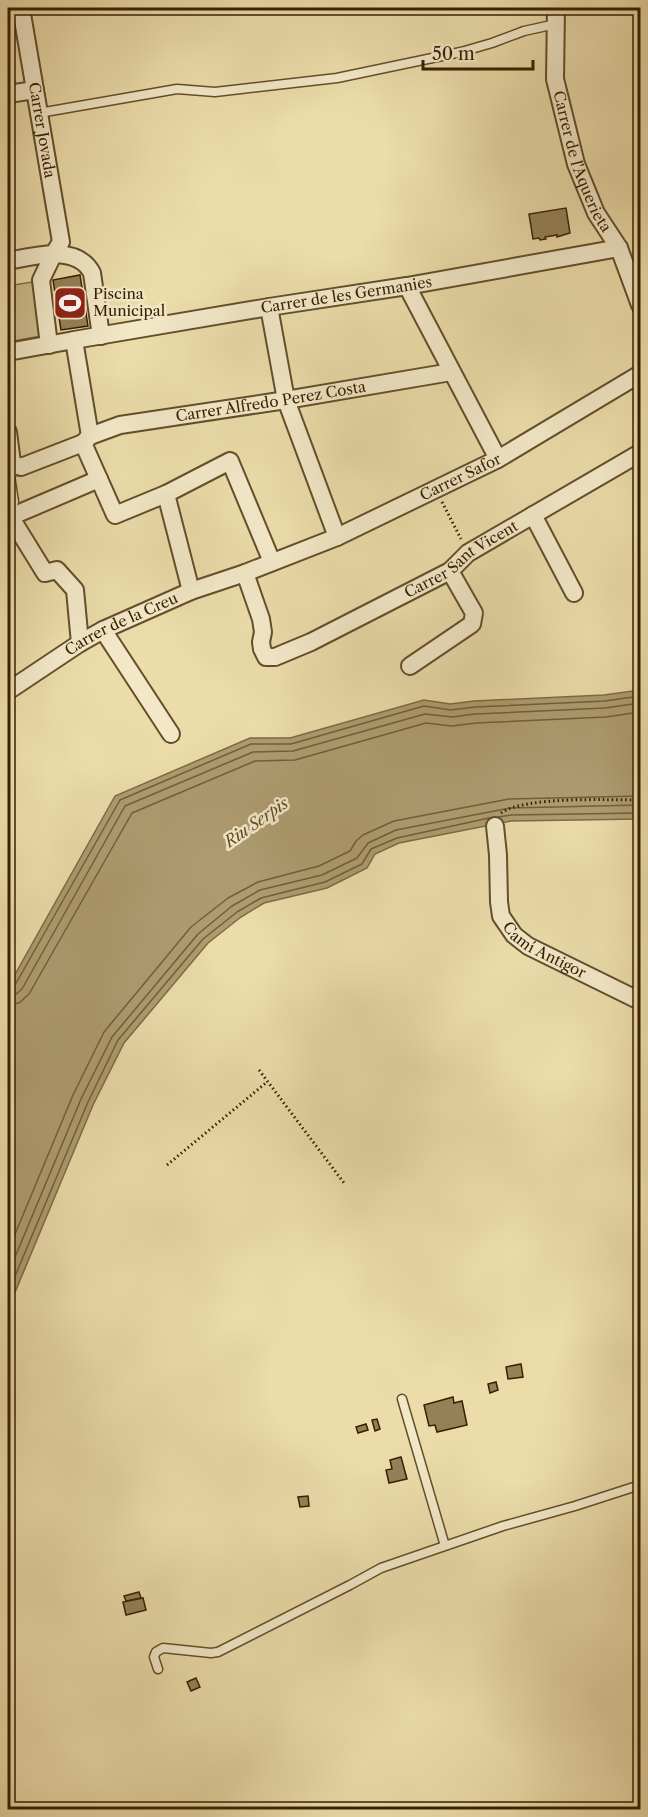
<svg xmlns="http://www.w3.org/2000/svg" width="648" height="1817" font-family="'Libre Caslon Text',serif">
  <rect width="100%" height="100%" fill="#ebdcaa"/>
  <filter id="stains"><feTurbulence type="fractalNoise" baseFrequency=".00333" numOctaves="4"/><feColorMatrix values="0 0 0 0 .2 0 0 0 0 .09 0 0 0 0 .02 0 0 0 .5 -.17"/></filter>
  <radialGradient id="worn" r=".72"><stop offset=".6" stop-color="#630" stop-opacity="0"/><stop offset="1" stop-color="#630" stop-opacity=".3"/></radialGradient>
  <path fill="#ccbc8d" stroke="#826e46" stroke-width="1.5" d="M8,46L16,87L8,88Z
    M32,282L41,336L8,342V286Z"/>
  <path fill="#ae9c70" stroke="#7e6a43" stroke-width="1.5" d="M640,690V819L511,821L399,843L375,854L367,868L327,888L264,903L241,917L208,943L124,1043L93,1105L11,1302L8,1303V987L115,796L250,738H290L424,700L450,704L474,701L604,695Z"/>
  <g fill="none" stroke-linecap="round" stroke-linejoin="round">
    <path stroke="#725e38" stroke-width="1.5" d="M498,817L511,815L640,813
      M8,989L12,988L15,985L120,800L251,744H291L424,706L451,710L475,707L605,701L640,696
      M8,996L15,995L22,989L125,806L253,752L293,751L425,714L452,717L475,714L605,708L640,703
      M8,1005L19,1003L29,994L132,813L255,761L295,760L426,723L452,726L476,723L606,717L640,712
      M8,1251L73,1095L104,1032L191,927L228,898L258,882L319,866L350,851L356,841L363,835L394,821L509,799L640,796
      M8,1274L81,1099L112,1037L198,934L232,906L260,890L322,875L357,858L368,843L396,830L510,808L640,805
      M8,1293L88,1102L118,1040L203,939L237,912L261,898L325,882L362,864L371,849L397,838L489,818"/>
  </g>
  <path fill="#958158" stroke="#371f00" stroke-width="1.5" d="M566,208L570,233L557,237V235L545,237L546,239L540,240L539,238L533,239L529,214Z
    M80,275L88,326L61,330L53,280Z
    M521,1364L523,1377L508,1379L506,1367Z
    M496,1382L498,1390L490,1393L488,1384Z
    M453,1397L454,1403L462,1401L467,1425L437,1432L435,1425L429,1426L424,1405Z
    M377,1419L380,1429L375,1431L372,1420Z
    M366,1424L368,1430L358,1433L356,1427Z
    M401,1457L407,1479L389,1483L386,1470L392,1469L390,1460Z
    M308,1496L309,1506L300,1507L298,1497Z
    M139,1592L141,1598L126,1601L124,1596Z
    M143,1598L146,1610L126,1615L123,1602Z
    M196,1678L200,1687L191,1691L187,1682Z"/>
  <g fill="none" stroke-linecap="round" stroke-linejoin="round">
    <g stroke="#644e2a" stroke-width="11">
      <path id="service" d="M39,113L177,89L215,92L337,78L461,52L492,43L524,31L556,24
        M402,1399L445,1546
        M158,1669L154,1657L156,1652L163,1648L211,1653L218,1652L350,1585L381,1568L503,1526L575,1506L640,1485"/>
    </g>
    <g stroke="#644e2a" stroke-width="15">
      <path id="pedestrian" d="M8,505L12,502L8,476L15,465"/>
    </g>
    <g stroke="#644e2a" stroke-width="20">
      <g id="minor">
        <path id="s1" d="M21,8L61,242L54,253L41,280L49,345"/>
        <path id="s2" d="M556,8L555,79L576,164L596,213L619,248L640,305"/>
        <path d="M8,94L35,90"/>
        <path d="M8,261C33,256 77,244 92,273L101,336"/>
        <path d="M407,286L498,459"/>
        <path d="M269,307L286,400L337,537"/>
        <path id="s3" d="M74,340L269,307L407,286L619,248"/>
        <path d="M8,352L74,340L90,436"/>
        <path id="s4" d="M8,432L12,463L21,467L83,443L90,436L120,425L286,400L451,372"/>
        <path d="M83,443L115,515L166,494L230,461L272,562"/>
        <path d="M166,494L191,591"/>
        <path d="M8,513L45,573L57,570L75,590L80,643"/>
        <path d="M533,515L574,593"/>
        <path d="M10,517L99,479"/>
        <path id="s5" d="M245,573L261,619L263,632L261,642L262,649L266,657H275L311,642L450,571L468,553L640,453"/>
        <path d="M103,630L171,734"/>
        <path d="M410,666L472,624L474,613L450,571"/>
        <path id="s6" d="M8,691L80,643L103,630L191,591L245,573L337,537L498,459L640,374"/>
        <path id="s7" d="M495,826L498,855L499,902L501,916L514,935L528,946L640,1001"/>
      </g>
    </g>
    <path stroke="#371f00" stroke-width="3" stroke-dasharray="1.5 3" stroke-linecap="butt" d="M442,502L461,539
      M501,813C526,796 608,800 640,800
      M259,1070L344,1183
      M167,1165L267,1082"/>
    <use href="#service" stroke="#f2e8c8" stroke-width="8"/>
    <use href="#pedestrian" stroke="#f2e8c8" stroke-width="12"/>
    <use href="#minor" stroke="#f2e8c8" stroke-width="16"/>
  </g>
  <defs>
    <g id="stadium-square" transform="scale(1.725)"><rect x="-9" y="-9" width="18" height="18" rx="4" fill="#8f2418" stroke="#f2e8c8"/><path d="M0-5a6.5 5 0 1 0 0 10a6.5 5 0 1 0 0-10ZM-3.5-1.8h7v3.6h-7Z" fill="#fff"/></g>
  </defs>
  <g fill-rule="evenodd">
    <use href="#stadium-square" x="70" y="303"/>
  </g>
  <g text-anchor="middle" stroke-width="5" stroke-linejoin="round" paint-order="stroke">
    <g font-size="15" fill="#371f00" stroke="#f2e8c8">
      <text dy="5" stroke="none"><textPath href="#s1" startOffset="124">Carrer Jovada</textPath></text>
      <text dy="5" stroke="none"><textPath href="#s2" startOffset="158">Carrer de l'Aquerieta</textPath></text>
      <text dy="5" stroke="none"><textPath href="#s3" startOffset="276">Carrer de les Germanies</textPath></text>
      <text dy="5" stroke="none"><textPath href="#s4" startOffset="302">Carrer Alfredo Perez Costa</textPath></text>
      <text dy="5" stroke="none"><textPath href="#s6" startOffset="502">Carrer Safor</textPath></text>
      <text dy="5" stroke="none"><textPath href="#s5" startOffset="308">Carrer Sant Vicent</textPath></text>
      <text dy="5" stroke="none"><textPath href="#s6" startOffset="132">Carrer de la Creu</textPath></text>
      <text dy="5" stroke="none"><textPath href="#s7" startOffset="147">Camí Antigor</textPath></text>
    </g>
    <g font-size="15" fill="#371f00" stroke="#f2e8c8" text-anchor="start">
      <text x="93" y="299">Piscina<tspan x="93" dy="17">Municipal</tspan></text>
    </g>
    <g font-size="16" font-style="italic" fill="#614b27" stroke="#f2e8c8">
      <text transform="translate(256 822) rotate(-35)" y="6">Riu Serpis</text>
    </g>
  </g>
  <rect width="648" height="1817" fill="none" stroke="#ebdcaa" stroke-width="30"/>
  <rect x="9" y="9" width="630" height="1799" fill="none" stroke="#371f00" stroke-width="3"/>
  <rect x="15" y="15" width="618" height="1787" fill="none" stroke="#371f00" stroke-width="1.5"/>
  <path d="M423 60v9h110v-9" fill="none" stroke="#371f00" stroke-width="3"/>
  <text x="432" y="60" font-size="18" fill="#371f00" stroke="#f2e8c8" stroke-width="4.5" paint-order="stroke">50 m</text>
  <rect width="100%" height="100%" filter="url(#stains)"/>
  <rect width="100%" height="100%" fill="url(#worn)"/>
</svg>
